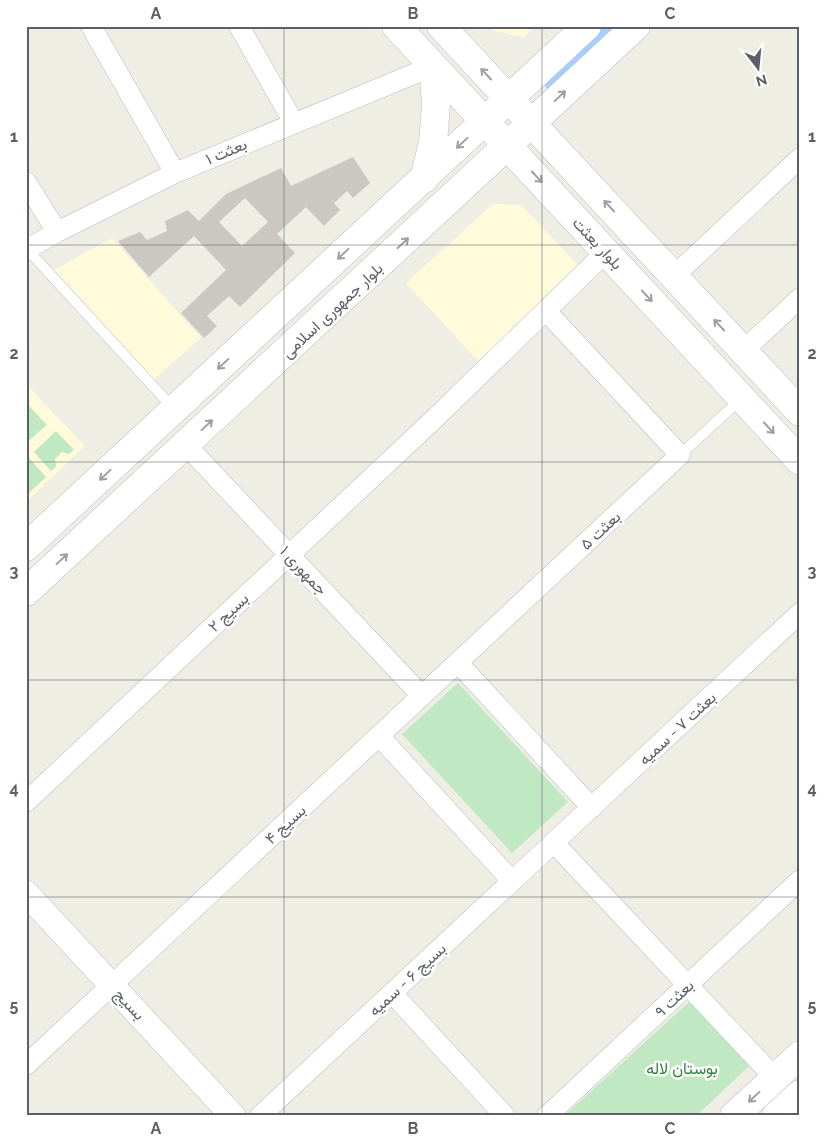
<svg xmlns="http://www.w3.org/2000/svg" width="826" height="1142" font-family="Raleway,Vazirmatn,sans-serif">
  <rect width="100%" height="100%" fill="#efeee4"/>
  <path fill="#fffad9" d="M489,26H535L524,37L493,31Z
    M493,204L521,205L578,265L479,362L406,283Z
    M112,238L201,338L153,380L54,270Z
    M26,384L85,446L26,502Z"/>
  <path fill="#bfe8c3" d="M26,403L47,425L26,443Z
    M56,431L74,450L69,454L62,452L55,459L56,467L51,471L34,452Z
    M29,458L46,477L26,496V461Z
    M458,683L568,802L512,853L402,734Z
    M689,1002L749,1066L696,1116H564Z"/>
  <g fill="none" stroke-linecap="round" stroke-linejoin="round">
    <path stroke="#a4cfff" stroke-width="38" d="M561,76L613,26"/>
  </g>
  <path fill="#cac8c1" fill-rule="evenodd" d="M353,157L370,183L353,198L347,191L334,203L340,210L324,226L306,207L277,234L295,253L240,307L229,296L207,316L217,326L204,338L181,313L226,270L194,236L149,277L118,241L140,232L147,240L167,231L165,221L188,210L199,221L226,194L281,168L291,186ZM245,198L268,222L242,246L219,222Z"/>
  <g fill="none" stroke-linecap="round" stroke-linejoin="round">
    <g stroke="#b9bbc1" stroke-width="11">
      <path id="service" d="M27,249L173,408
        M680,455L741,399"/>
    </g>
    <g stroke="#b9bbc1" stroke-width="21">
      <path id="minor" d="M91,26L175,173
        M239,26L294,123
        M26,182L57,232
        M26,250L57,232L175,173L433,66
        M674,276L800,158
        M743,351L800,298
        M186,445L422,696
        M458,663L592,808
        M379,736L512,881
        M26,802L430,423L606,252
        M554,843L775,1078
        M392,993L505,1116
        M26,1065L680,455L546,311
        M260,1116L800,613
        M547,1116L800,880"/>
    </g>
    <g stroke="#b9bbc1" stroke-width="26">
      <path id="tertiary" d="M26,893L233,1116"/>
    </g>
    <g stroke="#babcc3" stroke-width="29">
      <path id="secondary" d="M396,26L800,461
        M441,26L800,412
        M424,179L433,143L436,104L433,66
        M26,547L587,26
        M26,592L636,26
        M734,1116L800,1055
        M776,1116L800,1094"/>
    </g>
    <use href="#service" stroke="#fff" stroke-width="10"/>
    <use href="#minor" stroke="#fff" stroke-width="20"/>
    <use href="#tertiary" stroke="#fff" stroke-width="25"/>
    <use href="#secondary" stroke="#fff" stroke-width="28"/>
  </g>
  <defs><path id="oneway-shaft" d="M-6 0H5M1.5-3L5.5 0L1.5 3" fill="none" stroke-width="1.6" stroke-linecap="round" stroke-linejoin="round" transform="scale(1.25)"/></defs>
  <g stroke="#9d9fa3">
    <use href="#oneway-shaft" transform="translate(486 74) rotate(-133)"/>
    <use href="#oneway-shaft" transform="translate(560 96) rotate(-43)"/>
    <use href="#oneway-shaft" transform="translate(462 143) rotate(137)"/>
    <use href="#oneway-shaft" transform="translate(537 177) rotate(47)"/>
    <use href="#oneway-shaft" transform="translate(609 206) rotate(-133)"/>
    <use href="#oneway-shaft" transform="translate(403 243) rotate(-43)"/>
    <use href="#oneway-shaft" transform="translate(343 254) rotate(137)"/>
    <use href="#oneway-shaft" transform="translate(647 296) rotate(47)"/>
    <use href="#oneway-shaft" transform="translate(719 325) rotate(-133)"/>
    <use href="#oneway-shaft" transform="translate(223 364) rotate(137)"/>
    <use href="#oneway-shaft" transform="translate(207 425) rotate(-43)"/>
    <use href="#oneway-shaft" transform="translate(769 428) rotate(47)"/>
    <use href="#oneway-shaft" transform="translate(105 475) rotate(137)"/>
    <use href="#oneway-shaft" transform="translate(62 559) rotate(-43)"/>
    <use href="#oneway-shaft" transform="translate(754 1097) rotate(137)"/>
  </g>
  <path fill="none" stroke="#5c5f65" stroke-width="1" stroke-opacity="0.55" d="M284,26V1116M542,26V1116M26,245H800M26,462H800M26,680H800M26,897H800"/>
  <g text-anchor="middle" stroke-width="5" stroke-linejoin="round" paint-order="stroke">
    <g font-size="16" fill="#5c5f65" stroke="#fff">
      <text transform="translate(226 151) rotate(-23)" y="6">بعثت ۱</text>
      <text transform="translate(598 243) rotate(47)" y="6">بلوار بعثت</text>
      <text transform="translate(332 310) rotate(-43)" y="6">بلوار جمهوری اسلامی</text>
      <text transform="translate(600 530) rotate(-43)" y="6">بعثت ۵</text>
      <text transform="translate(304 570) rotate(47)" y="6">جمهوری ۱</text>
      <text transform="translate(228 612) rotate(-43)" y="6">بسیج ۲</text>
      <text transform="translate(677 728) rotate(-43)" y="6">بعثت ۷ - سمیه</text>
      <text transform="translate(285 824) rotate(-43)" y="6">بسیج ۴</text>
      <text transform="translate(407 979) rotate(-43)" y="6">بسیج ۶ - سمیه</text>
      <text transform="translate(674 998) rotate(-43)" y="6">بعثت ۹</text>
      <text transform="translate(130 1004) rotate(47)" y="6">بسیج</text>
    </g>
    <g font-size="16" fill="#30823a" stroke="#fff">
      <text x="682" y="1074">بوستان لاله</text>
    </g>
  </g>
  <rect width="826" height="1142" fill="none" stroke="#ffffff" stroke-width="55"/>
  <g transform="translate(758 68) rotate(164)" stroke="#ffffff" stroke-width="4" paint-order="stroke">
  <path d="M0-4L9 19L0 12L-9 19Z" fill="#5c5f65"/>
  <text y="-8" font-size="14" font-weight="bold" text-anchor="middle" fill="#5c5f65">N</text>
  </g>
  <rect x="28" y="28" width="770" height="1086" fill="none" stroke="#5c5f65" stroke-width="2"/>
  <g font-size="16" text-anchor="middle" font-weight="bold" fill="#5c5f65">
    <text x="156" y="19">A</text>
    <text x="413" y="19">B</text>
    <text x="670" y="19">C</text>
    <text x="14" y="142">1</text>
    <text x="812" y="142">1</text>
    <text x="14" y="359">2</text>
    <text x="812" y="359">2</text>
    <text x="14" y="577">3</text>
    <text x="812" y="577">3</text>
    <text x="14" y="794">4</text>
    <text x="812" y="794">4</text>
    <text x="14" y="1011">5</text>
    <text x="812" y="1011">5</text>
    <text x="156" y="1134">A</text>
    <text x="413" y="1134">B</text>
    <text x="670" y="1134">C</text>
  </g>
</svg>
